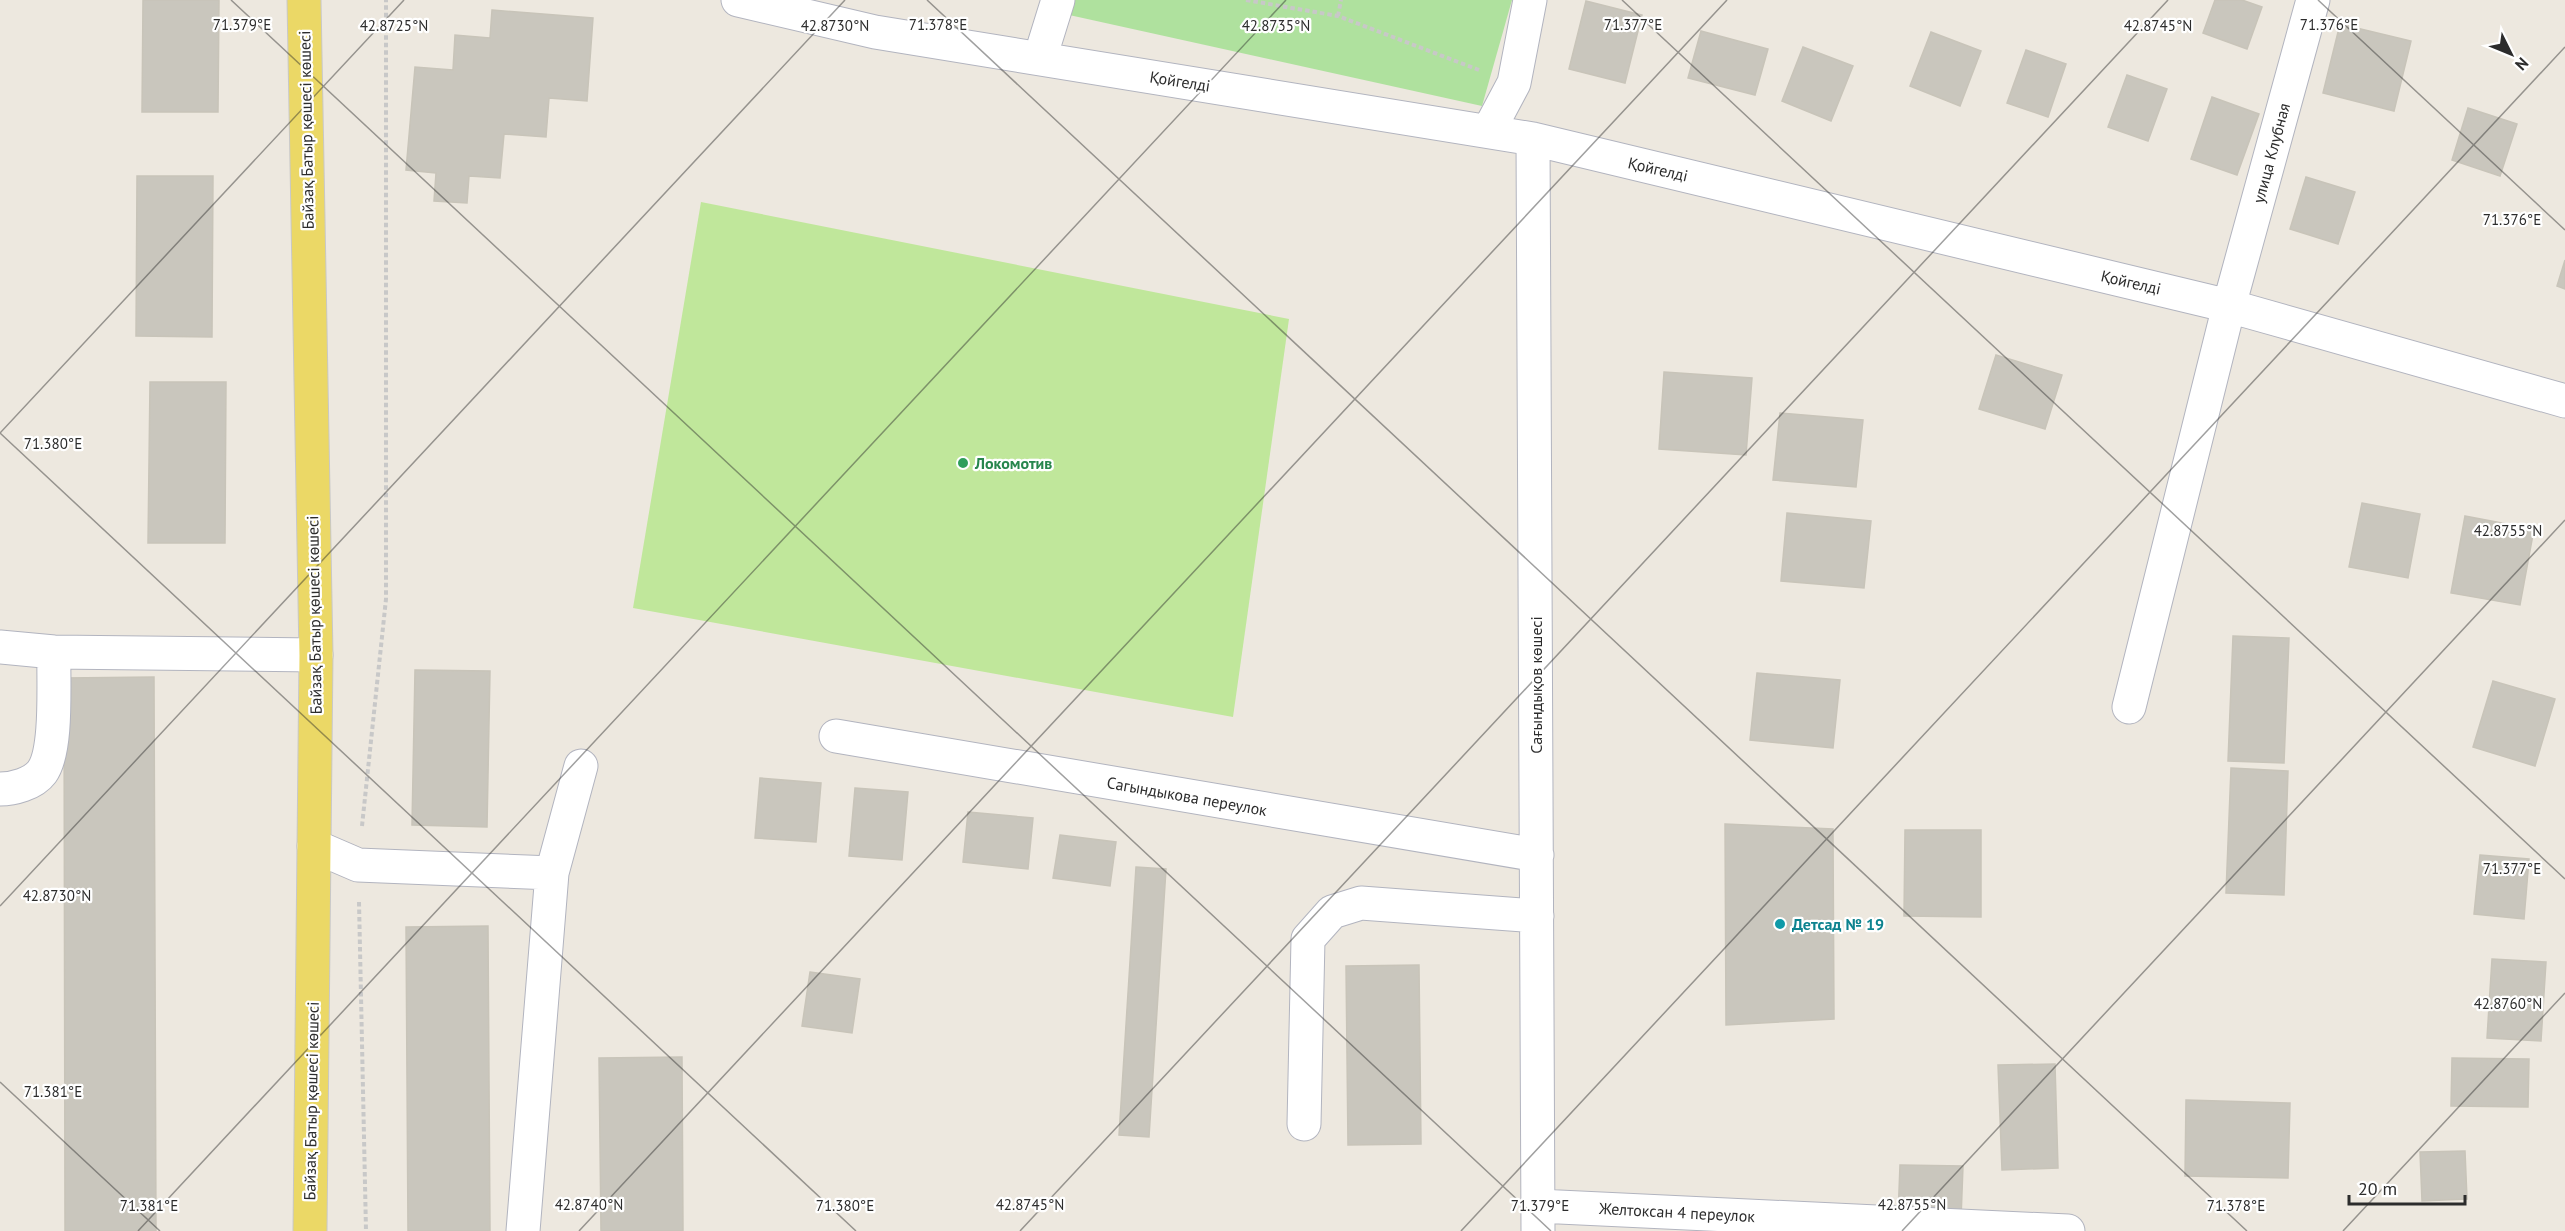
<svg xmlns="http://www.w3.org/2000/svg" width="2565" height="1231" font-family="'PT Sans',sans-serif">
  <rect width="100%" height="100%" fill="#ede8df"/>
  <path fill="#afe19e" d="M1045,0H1512L1482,106L1042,9Z"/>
  <path fill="#c0e79b" d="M701,202L1289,319L1233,717L633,608Z"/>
  <path fill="#c9c6bd" stroke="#c8c4b9" stroke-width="1.5" d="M143,0H219L218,112H142Z
    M2215,0H2242L2262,7L2247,49L2203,33Z
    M1586,1L1642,15L1625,83L1569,69Z
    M492,10L593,18L587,101L549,98L546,137L504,134L500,178L469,176L467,203L434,201L436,173L406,170L415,67L453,70L455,35L490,38Z
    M2340,24L2411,41L2394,111L2323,93Z
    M1701,31L1768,49L1755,95L1688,78Z
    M1931,32L1981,51L1960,106L1910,86Z
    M1803,47L1853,66L1831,121L1782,101Z
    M2026,50L2066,64L2048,117L2007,103Z
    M2127,75L2167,89L2148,141L2108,127Z
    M2212,97L2259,114L2237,175L2191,159Z
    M2468,108L2517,124L2500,176L2452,160Z
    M137,176H213L212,337L136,336Z
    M2306,177L2355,192L2338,244L2290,229Z
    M2565,260V289L2557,286Z
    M1996,355L2062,375L2045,429L1979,409Z
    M1664,372L1752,378L1746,455L1659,449Z
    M150,382H226L225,543H148Z
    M1780,413L1863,420L1856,487L1773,480Z
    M2362,503L2420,514L2408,578L2349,567Z
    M1787,513L1871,521L1864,588L1781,581Z
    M2465,516L2534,529L2520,605L2451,593Z
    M2233,636L2289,638L2284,763L2228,761Z
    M415,670L490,671L487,827L412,825Z
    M1757,673L1840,680L1833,748L1750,740Z
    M154,677L156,1231H65L64,678Z
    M2493,681L2555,699L2535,766L2473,747Z
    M2231,768L2288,771L2284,895L2226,893Z
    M760,778L821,783L816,842L755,838Z
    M855,788L908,792L902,860L849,856Z
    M968,812L1033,818L1028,869L963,862Z
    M1725,824L1833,829L1834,1019L1726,1025Z
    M1905,830H1981V917L1904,916Z
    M1060,835L1116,842L1110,886L1053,878Z
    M2480,855L2529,859L2524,919L2474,914Z
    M1136,867L1166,869L1149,1137L1119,1135Z
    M488,926L490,1231H408L406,927Z
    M2492,959L2546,962L2541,1041L2487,1038Z
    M1419,965L1421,1144L1348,1145L1346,966Z
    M810,972L860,979L852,1033L802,1026Z
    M682,1057L683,1231H601L599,1058Z
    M2452,1058L2529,1059L2528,1107L2451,1106Z
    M2055,1064L2058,1168L2002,1170L1998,1065Z
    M2186,1100L2290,1103L2288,1178L2185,1176Z
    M2465,1151L2467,1199L2422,1201L2420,1152Z
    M1900,1165L1963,1166L1961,1219L1898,1217Z"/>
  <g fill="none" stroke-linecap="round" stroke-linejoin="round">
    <g stroke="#b2b4bf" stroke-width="35">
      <path id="minor" d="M738,0L875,32L1533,139L2229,306L2565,401
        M1040,58L1058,0
        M1489,130L1514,83L1530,0
        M1533,139L1538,1231
        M0,647L54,652L316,655
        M2129,707L2229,306L2313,0
        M836,736L1537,855
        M0,789C13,789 33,784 42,772C58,750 53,681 54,652
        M314,846L358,865L552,873L523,1231
        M552,873L581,766
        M1304,1124L1308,939L1332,912L1361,903L1537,916
        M1538,1206L2068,1231"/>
    </g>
    <g stroke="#c8c8c8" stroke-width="35">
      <path id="major" d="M304,0L316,655L310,1231"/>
    </g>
    <path stroke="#c8c8c8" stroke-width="4" stroke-dasharray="4.5 3" stroke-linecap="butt" d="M1246,0L1338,16L1479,70
      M1338,16L1341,0
      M362,826L386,599V0
      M359,902L366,1231"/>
    <use href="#minor" stroke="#fff" stroke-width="33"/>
    <use href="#major" stroke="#ebd866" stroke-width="33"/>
  </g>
  <path fill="none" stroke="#2c2c2c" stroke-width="1.5" stroke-opacity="0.45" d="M231,0L1551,1231M927,0L2247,1231M1622,0L2565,879M2318,0L2565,230M0,433L856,1231M0,433L404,0M0,906L845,0M0,1082L160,1231M138,1231L1286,0M579,1231L1727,0M1020,1231L2168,0M1461,1231L2565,47M1902,1231L2565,520M2343,1231L2565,993"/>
  <circle fill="#2e9e5b" stroke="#fff" stroke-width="2" cx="963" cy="463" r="6"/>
  <circle fill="#0f9aa8" stroke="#fff" stroke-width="2" cx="1780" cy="924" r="6"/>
  <g text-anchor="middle" stroke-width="4.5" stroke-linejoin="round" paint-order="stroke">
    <g font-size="16" fill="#2c2c2c" stroke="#fff">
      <text transform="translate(1180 81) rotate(9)" y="6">Қойгелді</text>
      <text transform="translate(306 130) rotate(-91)" y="6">Байзақ Батыр қөшесі көшесі</text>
      <text transform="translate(2271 153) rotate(-75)" y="6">улица Клубная</text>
      <text transform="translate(1658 169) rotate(13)" y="6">Қойгелді</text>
      <text transform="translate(2131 282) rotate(13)" y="6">Қойгелді</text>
      <text transform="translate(314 615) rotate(-91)" y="6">Байзақ Батыр қөшесі көшесі</text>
      <text transform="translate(1536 685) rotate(-90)" y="6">Сағындықов көшесі</text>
      <text transform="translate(1187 796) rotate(10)" y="6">Сагындыкова переулок</text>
      <text transform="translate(311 1101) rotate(-89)" y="6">Байзақ Батыр қөшесі көшесі</text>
      <text transform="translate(1677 1212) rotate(3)" y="6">Желтоксан 4 переулок</text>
    </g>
    <g font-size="16" font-weight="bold" fill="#27864d" stroke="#fff" text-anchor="start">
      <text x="975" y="469">Локомотив</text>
    </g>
    <g font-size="16" font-weight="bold" fill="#0d838f" stroke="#fff" text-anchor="start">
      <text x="1792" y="930">Детсад № 19</text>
    </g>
  </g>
  <g font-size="15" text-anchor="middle" fill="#2c2c2c" stroke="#fff" stroke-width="4.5" stroke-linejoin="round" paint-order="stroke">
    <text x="242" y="30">71.379°E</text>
    <text x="938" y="30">71.378°E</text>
    <text x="1633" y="30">71.377°E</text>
    <text x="2329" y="30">71.376°E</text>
    <text x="394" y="31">42.8725°N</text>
    <text x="835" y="31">42.8730°N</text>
    <text x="1276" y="31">42.8735°N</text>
    <text x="2158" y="31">42.8745°N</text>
    <text x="2512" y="225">71.376°E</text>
    <text x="53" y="449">71.380°E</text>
    <text x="2508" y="536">42.8755°N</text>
    <text x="2512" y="874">71.377°E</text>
    <text x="57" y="901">42.8730°N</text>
    <text x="2508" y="1009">42.8760°N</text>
    <text x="53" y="1097">71.381°E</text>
    <text x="589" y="1210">42.8740°N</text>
    <text x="1030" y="1210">42.8745°N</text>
    <text x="1912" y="1210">42.8755°N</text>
    <text x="149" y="1211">71.381°E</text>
    <text x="845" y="1211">71.380°E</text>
    <text x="1540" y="1211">71.379°E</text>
    <text x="2236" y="1211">71.378°E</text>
  </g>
  <g transform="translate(2511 54) rotate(133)" stroke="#ffffff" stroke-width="4.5" paint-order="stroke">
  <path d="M0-4.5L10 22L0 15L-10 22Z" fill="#2c2c2c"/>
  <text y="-9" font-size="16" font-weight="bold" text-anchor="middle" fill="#2c2c2c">N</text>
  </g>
  <path d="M2349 1195v9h116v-9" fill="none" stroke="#2c2c2c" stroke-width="3"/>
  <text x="2358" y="1195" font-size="18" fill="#2c2c2c" stroke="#ffffff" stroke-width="4.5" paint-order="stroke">20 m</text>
</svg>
